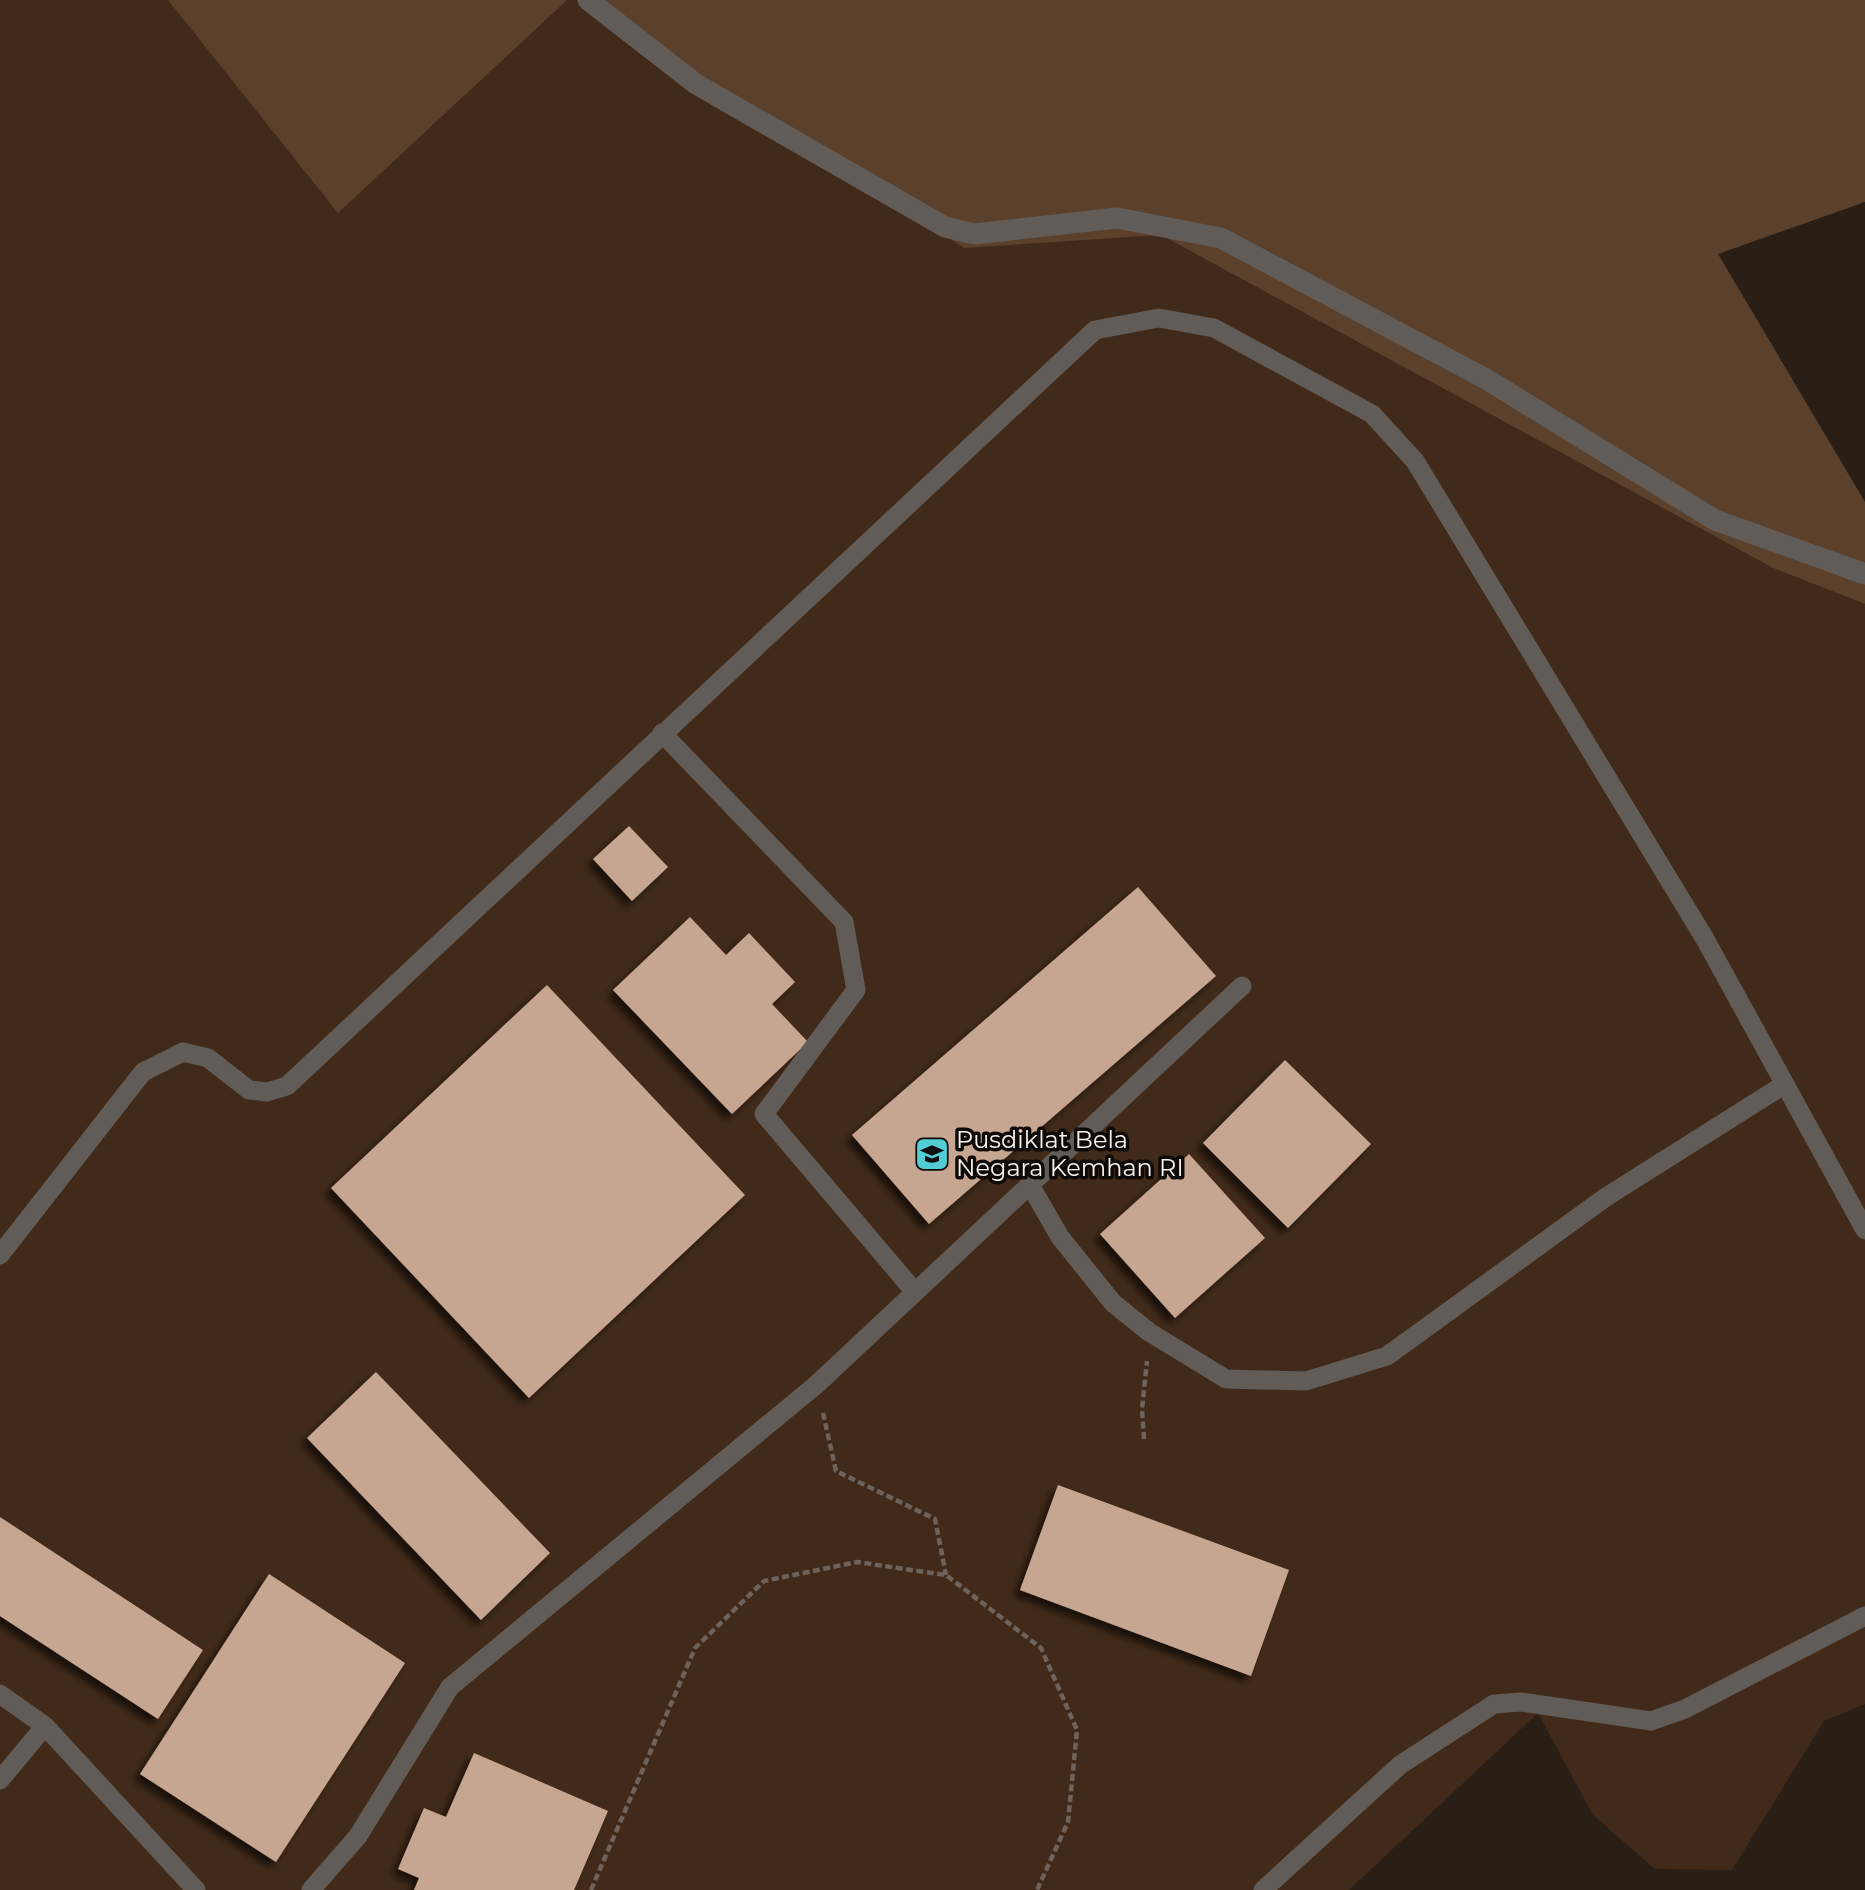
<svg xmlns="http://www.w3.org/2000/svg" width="1865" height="1890" font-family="Montserrat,sans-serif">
  <defs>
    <filter id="shadow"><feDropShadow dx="-6" dy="6" stdDeviation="3.5" flood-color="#0009"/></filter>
  </defs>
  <rect width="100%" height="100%" fill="#291f17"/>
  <path fill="#412a19" d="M0,0H584L1161,235L1773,568L1865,604V1704L1824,1721L1732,1870L1655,1869L1593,1815L1538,1713L1349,1890H0Z"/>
  <path fill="#5b402c" d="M168,0H567L338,213Z
    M584,0H1865V202L1718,254L1865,502V604L1773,568L1161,235L964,248Z"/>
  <path fill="#c6a690" filter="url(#shadow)" d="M629,826L668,867L632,901L593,859Z
    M1138,887L1216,976L929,1224L852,1135Z
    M690,917L726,955L749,933L795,982L772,1004L808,1042L732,1114L613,990Z
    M547,985L745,1195L529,1398L331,1188Z
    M1285,1060L1371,1144L1288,1228L1203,1143Z
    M1189,1154L1265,1238L1175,1318L1100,1234Z
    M376,1372L550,1553L481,1620L307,1438Z
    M1058,1485L1289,1570L1251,1676L1020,1590Z
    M0,1517L203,1650L158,1719L0,1616Z
    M269,1574L405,1663L276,1862L140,1774Z
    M474,1753L608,1811L574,1890H414L419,1878L398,1869L424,1808L446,1817Z"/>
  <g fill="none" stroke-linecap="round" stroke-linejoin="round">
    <path stroke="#6d635c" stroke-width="4.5" stroke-dasharray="7 3.5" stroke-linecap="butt" d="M823,1413L836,1471L935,1519L946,1575
      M1144,1439L1142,1409L1147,1361
      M591,1890L695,1648L764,1581L857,1562L946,1575L1041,1648L1077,1730L1068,1822L1037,1890"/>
    <path stroke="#625c58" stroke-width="19" d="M662,733L844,922L856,990L764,1114L915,1292
      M1030,1185L1060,1237L1113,1303L1149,1332L1226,1379L1306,1381L1387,1356L1606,1197L1785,1084
      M0,1255L143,1072L183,1052L208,1058L249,1090L267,1092L287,1086L1095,330L1159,318L1214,328L1372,414L1415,461L1705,939L1865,1230
      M0,1694L45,1726L196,1890
      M0,1780L45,1726
      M311,1890L358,1836L450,1687L816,1385L1242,986
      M1263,1890L1400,1765L1494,1704L1521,1702L1651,1721L1685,1709L1865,1616"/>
    <path stroke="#625c58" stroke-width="21" d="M588,0L696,84L945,227L974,234L1117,218L1221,238L1486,379L1715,520L1865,574"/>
  </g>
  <defs>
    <g id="school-square" transform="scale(1.75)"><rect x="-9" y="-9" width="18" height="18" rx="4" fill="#52ccd5" stroke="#0e0a07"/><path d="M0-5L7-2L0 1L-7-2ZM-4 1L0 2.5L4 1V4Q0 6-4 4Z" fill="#111"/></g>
  </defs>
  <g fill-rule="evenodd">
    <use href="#school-square" x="932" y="1154"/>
  </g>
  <g text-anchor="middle" stroke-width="7" stroke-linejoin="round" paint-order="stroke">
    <g font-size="24" fill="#f9f1ec" stroke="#0e0a07" text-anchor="start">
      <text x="956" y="1148">Pusdiklat Bela<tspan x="956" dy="28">Negara Kemhan RI</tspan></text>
    </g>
  </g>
</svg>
